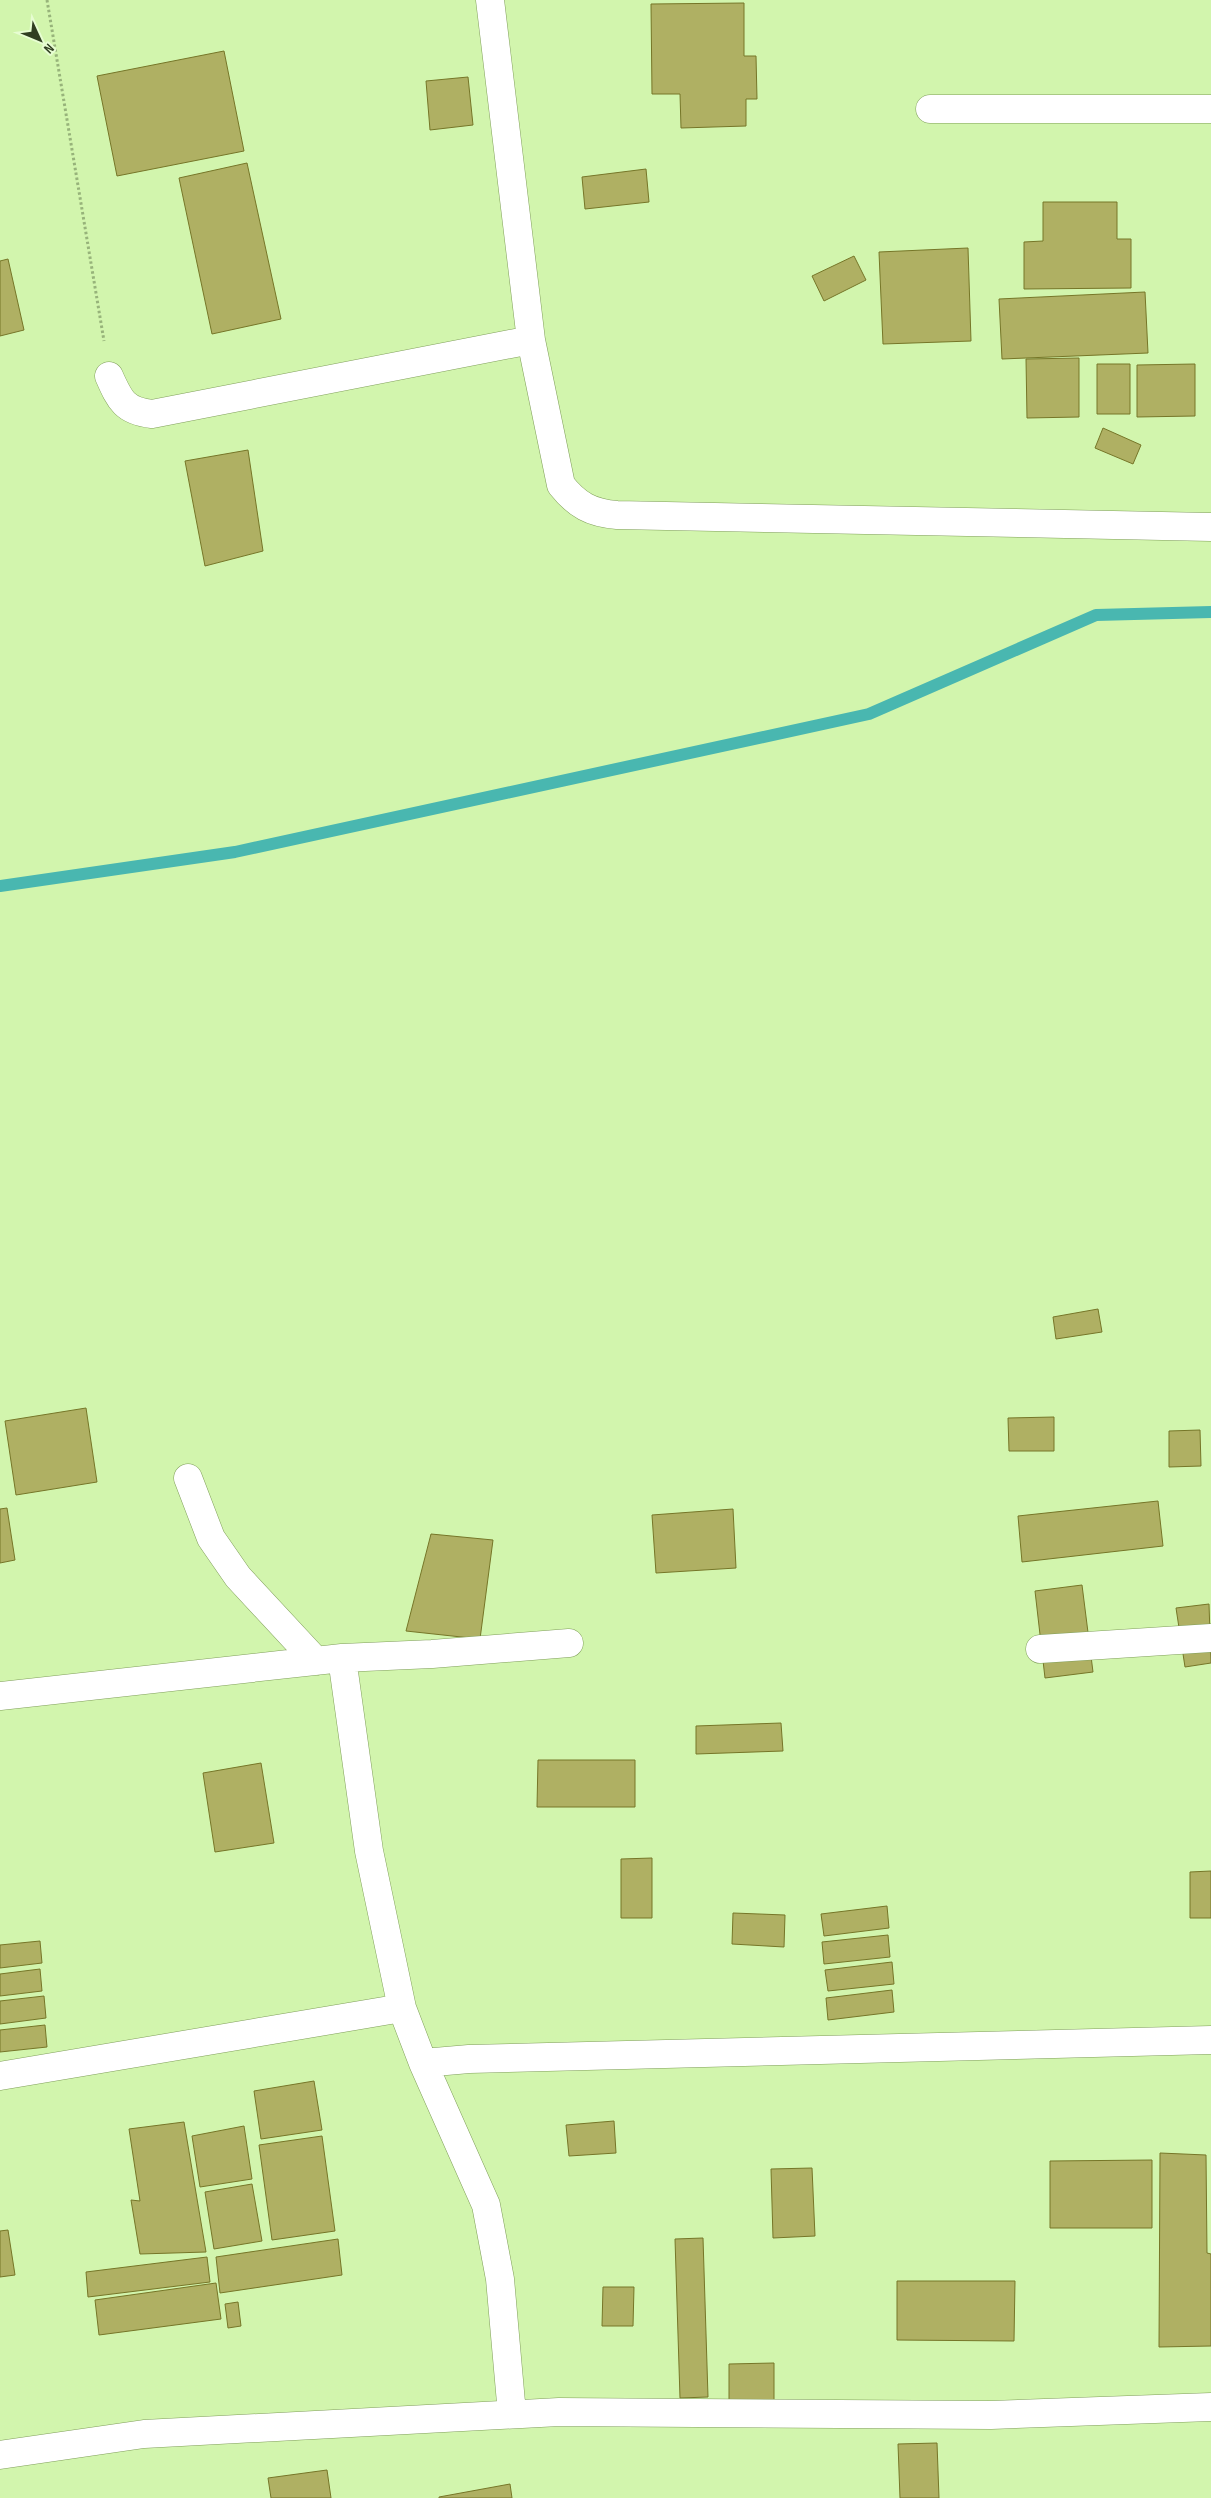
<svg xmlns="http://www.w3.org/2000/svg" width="1211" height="2498" font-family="'Sofia Sans Condensed',sans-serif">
  <rect width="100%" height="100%" fill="#d2f5ad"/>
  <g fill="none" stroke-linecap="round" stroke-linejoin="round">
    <path stroke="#49b7b0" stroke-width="12" d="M0,886L235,852L869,714L1096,615L1211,612"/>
  </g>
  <path fill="#afb063" stroke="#767628" d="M744,3V56H756L757,99H746V126L681,128L680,94H652L651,4Z
    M224,51L244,151L117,176L97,76Z
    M468,77L473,125L430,130L426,81Z
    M247,163L281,319L212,334L179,178Z
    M646,169L649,202L585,209L582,177Z
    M1043,202H1117V239H1131V288L1024,289V242L1043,241Z
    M968,248L971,341L883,344L879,252Z
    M854,256L866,280L824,301L812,276Z
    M8,259L24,330L0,336V261Z
    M1145,292L1148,353L1002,359L999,299Z
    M1079,358V417L1027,418L1026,359Z
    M1097,364H1130V414H1097Z
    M1195,364V416L1137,417V365Z
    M1103,428L1141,445L1133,464L1095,448Z
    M248,450L263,551L205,566L185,461Z
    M1098,1309L1102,1332L1056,1339L1053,1317Z
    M86,1408L97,1482L16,1495L5,1421Z
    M1054,1417V1451H1009L1008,1418Z
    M1200,1430L1201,1466L1169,1467V1431Z
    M1158,1501L1163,1546L1022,1562L1018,1516Z
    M7,1508L15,1560L0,1563V1509Z
    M733,1509L736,1568L656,1573L652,1515Z
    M431,1534L493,1540L480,1639L406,1631Z
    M1082,1585L1093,1672L1045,1678L1035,1591Z
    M1209,1604L1211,1663L1185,1667L1176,1608Z
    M781,1723L783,1751L696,1754V1726Z
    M538,1760H635V1807H537Z
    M261,1763L274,1843L215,1852L203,1773Z
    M652,1858V1918H621V1859Z
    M1211,1871V1918H1190V1872Z
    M887,1906L889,1928L824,1936L821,1914Z
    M733,1913L785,1915L784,1947L732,1944Z
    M888,1935L890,1957L824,1964L822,1942Z
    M40,1941L42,1963L0,1968V1945Z
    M892,1962L894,1984L828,1991L825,1970Z
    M40,1969L42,1991L0,1996V1974Z
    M892,1990L894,2012L828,2020L826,1998Z
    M44,1996L46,2018L0,2024V2001Z
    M45,2025L47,2047L0,2052V2030Z
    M314,2081L322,2130L261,2139L254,2091Z
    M614,2121L616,2153L569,2156L566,2125Z
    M184,2122L206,2252L140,2254L131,2200L140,2201L129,2129Z
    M244,2126L252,2179L200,2187L192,2136Z
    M322,2136L335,2231L272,2240L259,2145Z
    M1160,2153L1206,2155L1207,2253L1211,2254V2346L1159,2347Z
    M1152,2160V2228H1050V2161Z
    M812,2168L815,2236L773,2238L771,2169Z
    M252,2184L262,2241L214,2249L205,2192Z
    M8,2230L15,2275L0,2277V2231Z
    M703,2238L708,2397L680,2398L675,2239Z
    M338,2239L342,2275L220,2293L216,2257Z
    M207,2257L210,2282L88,2297L86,2272Z
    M897,2281H1015L1014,2341L897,2340Z
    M216,2283L221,2319L99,2335L95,2300Z
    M603,2287H634L633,2326H602Z
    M238,2302L241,2326L228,2328L225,2304Z
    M774,2363V2403H729V2364Z
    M937,2443L939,2498H900L898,2444Z
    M327,2470L331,2498H271L268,2478Z
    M510,2484L512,2498H439V2497Z"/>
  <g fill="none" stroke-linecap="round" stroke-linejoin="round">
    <g stroke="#809f5b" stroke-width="29">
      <path id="minor" d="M490,0L531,340L561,485C577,505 591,513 617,515L1211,527
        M930,109H1211
        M109,376C120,401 125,411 152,414L531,340
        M188,1478L211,1538L238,1577L316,1661
        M1040,1649L1211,1638
        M342,1658L369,1851L402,2008L423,2063L486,2205L500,2279L512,2414
        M0,1696L342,1658L432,1654L569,1643
        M423,2063L469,2059L1211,2040
        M0,2076L402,2008
        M0,2455L144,2434L559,2412L991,2415L1211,2407"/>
    </g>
    <path stroke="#97b37a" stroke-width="3" stroke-dasharray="2.5 2.5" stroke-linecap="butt" d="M47,0L104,341"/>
    <use href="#minor" stroke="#fff" stroke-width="28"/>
  </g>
  <g transform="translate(40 40) rotate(134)" stroke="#e7fdd2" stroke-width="4" paint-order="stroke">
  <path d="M0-4L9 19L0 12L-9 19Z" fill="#303e21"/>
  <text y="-8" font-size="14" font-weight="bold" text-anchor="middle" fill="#303e21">N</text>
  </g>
</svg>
